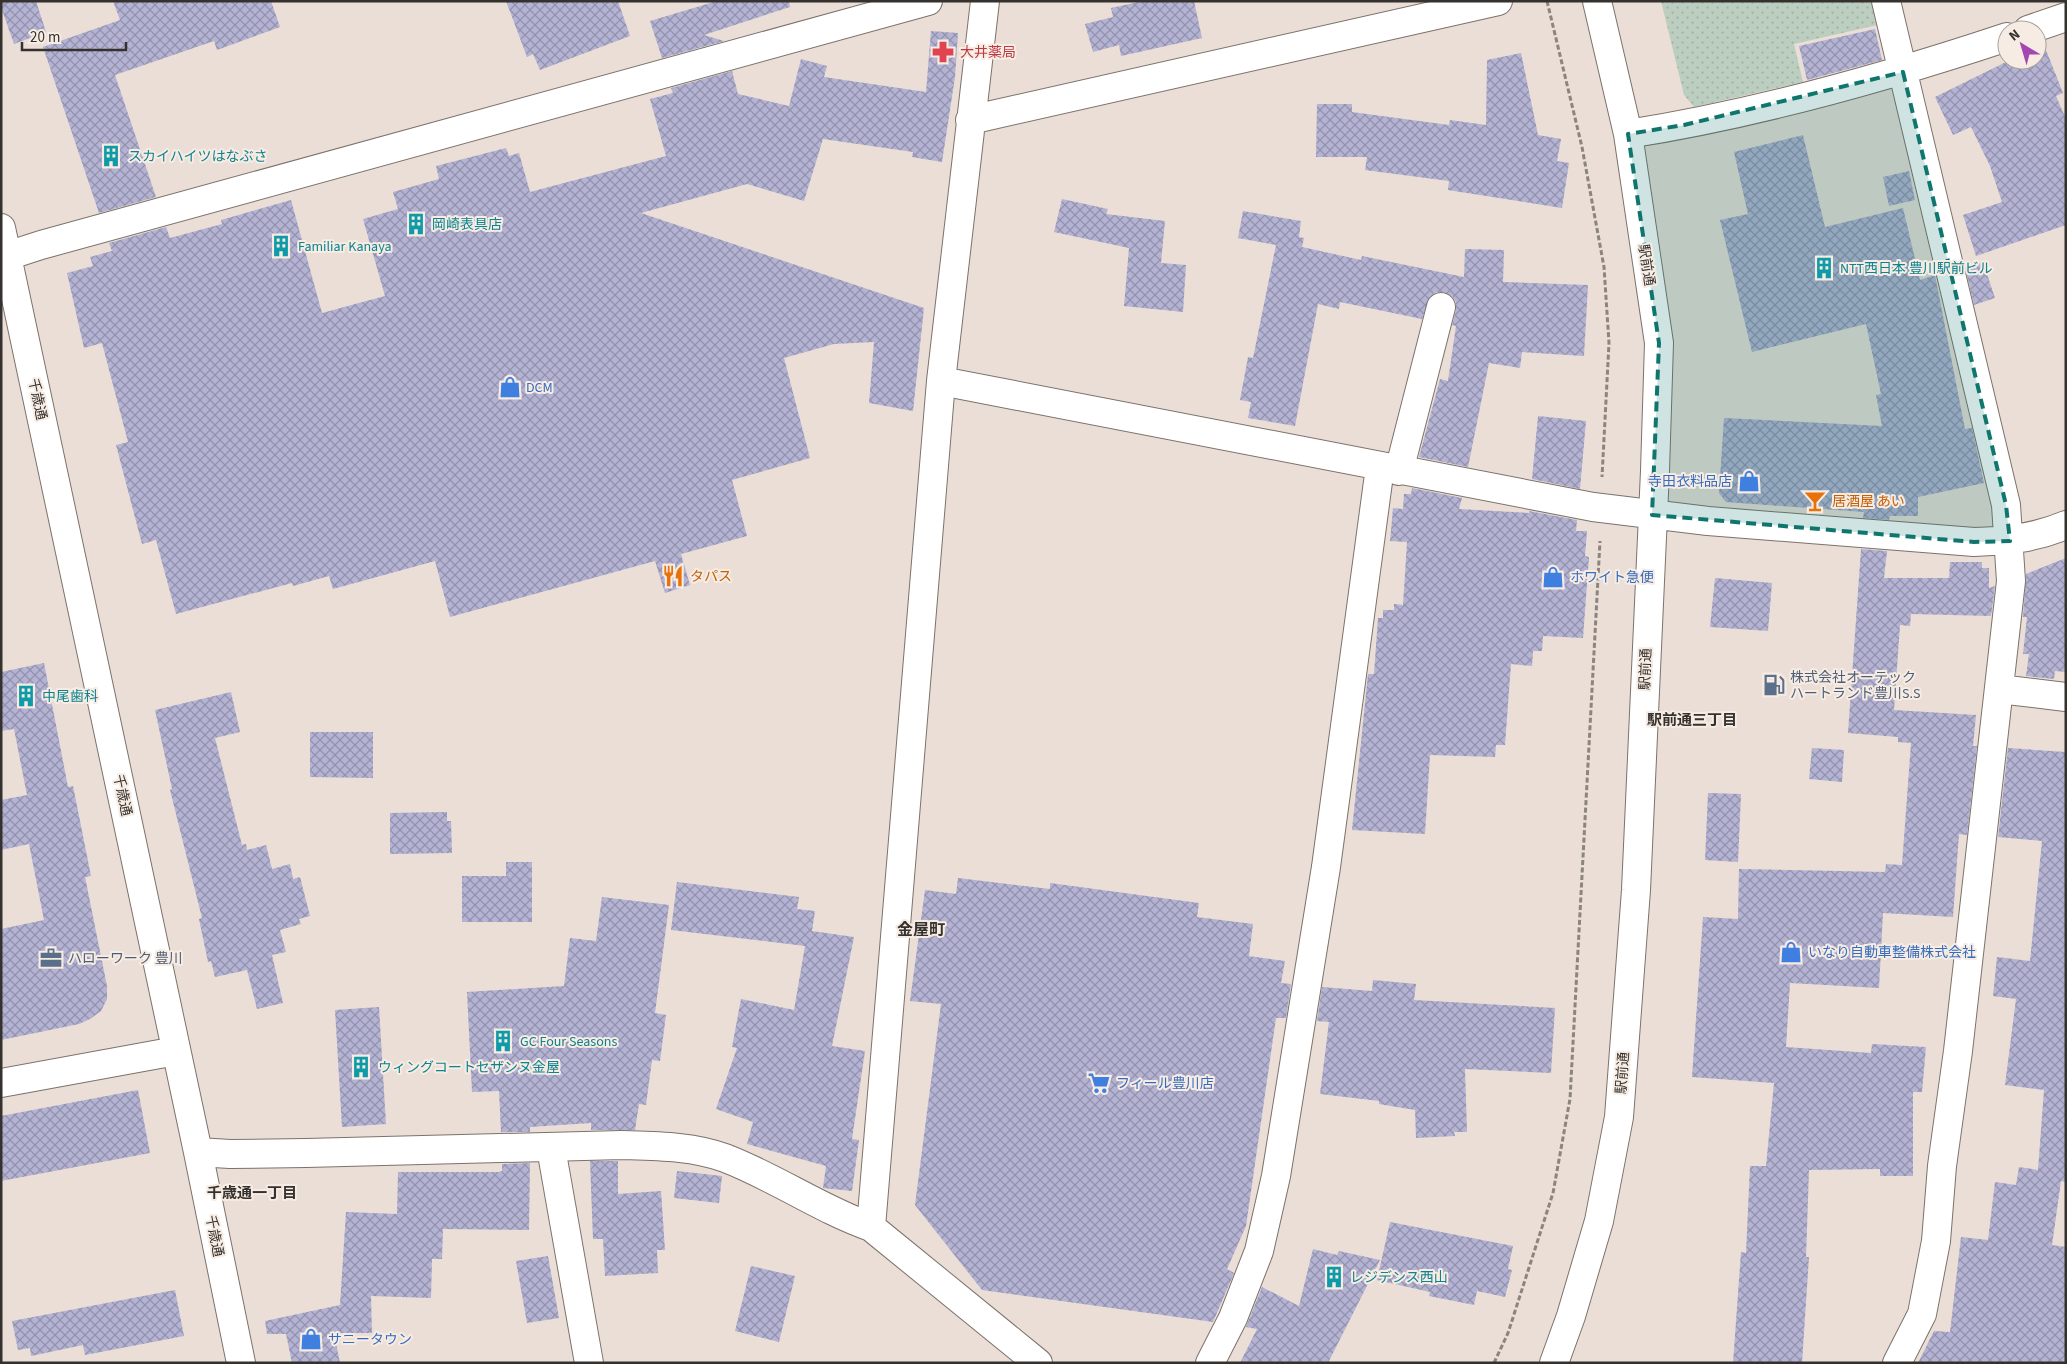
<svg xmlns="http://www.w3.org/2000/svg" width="2067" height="1364" font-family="'Source Sans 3','Noto Sans JP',sans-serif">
  <defs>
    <pattern id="grass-dots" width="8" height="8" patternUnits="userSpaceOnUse" patternTransform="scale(1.25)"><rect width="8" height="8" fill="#bbcebf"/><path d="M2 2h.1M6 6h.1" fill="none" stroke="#a1b1a4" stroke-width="1.8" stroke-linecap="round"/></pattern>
    <pattern id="building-cross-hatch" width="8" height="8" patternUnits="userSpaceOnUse" patternTransform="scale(1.25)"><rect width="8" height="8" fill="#b4b3d4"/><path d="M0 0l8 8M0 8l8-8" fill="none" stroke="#9392ac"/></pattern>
  </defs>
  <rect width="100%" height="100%" fill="#eaded6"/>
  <path fill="url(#grass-dots)" d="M1661,1H1877L1882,24L1794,44L1803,82L1694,107L1684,95Z"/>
  <path fill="url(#building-cross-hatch)" d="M1,1H36L46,32L14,44L1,7Z
    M113,1H271L280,27L217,50L214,41L115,75L156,197L99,213L43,47L120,20Z
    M506,1H618L630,36L540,70L533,54L527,57Z
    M717,1H789L790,7L704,35L724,41L662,58L650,21Z
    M1143,1H1194L1202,38L1121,56L1119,45L1093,52L1085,24L1113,17L1111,8Z
    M1875,29L1882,60L1807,80L1799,46Z
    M931,31L958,33L955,77L942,162L912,157L913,152L823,139L804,201L747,184L641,213L924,308L913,411L869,403L874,342L834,344L784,358L810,458L732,480L747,536L681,554L690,585L665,593L655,561L450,617L435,561L333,589L329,576L293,586L292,583L176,614L156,540L142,544L116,445L128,442L102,343L84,348L67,273L93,266L90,257L112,251L109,243L166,227L170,238L222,224L221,220L291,200L322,313L385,296L363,219L398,209L393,192L439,179L436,166L506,148L509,156L519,153L530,192L666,156L650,99L673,93L671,88L732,71L738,94L789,106L801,59L827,66L824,77L926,92Z
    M2046,50L2063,93L2056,96L2066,119V225L1976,256L1963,215L2002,202L1990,166L1971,127L1953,135L1935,97L2010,60H2037V54Z
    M1521,53L1538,135L1561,139L1557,161L1569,163L1562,208L1448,190L1449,181L1365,170L1367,157H1316L1317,104H1352V112L1449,125L1450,120L1486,125L1487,60Z
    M1803,135L1825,227L1903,208L1920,280L1935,275L1965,429L1972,428L1984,483L1918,497V516H1890L1889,520L1863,518L1864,512L1726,502L1719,493L1724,418L1882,426L1876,395L1881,394L1866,324L1752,352L1720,220L1748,214L1734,152Z
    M1909,171L1915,200L1889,206L1883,177Z
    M1062,199L1108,209L1106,214L1165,221L1161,263L1186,265L1183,312L1124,306L1129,248L1054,232Z
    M1243,211L1301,221L1299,237L1304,238L1302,247L1361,260L1362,256L1464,277L1465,249L1504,250L1503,282L1588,285L1584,356L1522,352L1520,368L1489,363L1468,467L1419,457L1440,379L1448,381L1456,326L1452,325L1456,310V302L1452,296L1444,292H1436L1430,296L1422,319L1340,302L1339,309L1318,304L1295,426L1248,418L1251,402L1240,400L1248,357L1253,358L1276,245L1238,238Z
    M1983,262L1995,298L1974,305L1965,267Z
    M1538,416L1586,421L1580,489L1532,479Z
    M1412,488L1462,498L1459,509L1529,513V511L1577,520L1576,531H1587L1585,556L1589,557L1583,638L1543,636L1542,651H1533L1532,666L1511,664L1505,745H1496L1495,757L1430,755L1425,834L1352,830L1368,674H1374L1378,618H1383V610H1394V604L1403,605L1407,542L1390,541L1393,508L1403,509L1404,494H1411Z
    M1861,549L1887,551L1884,578H1949L1950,562H1982V568H1989V588L1995,586L1991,616L1911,614L1910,626L1900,625L1894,710L1976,715L1973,746H1977L1967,835L1959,834L1953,917L1883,913L1879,988L1790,983L1786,1047L1871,1053L1872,1044L1926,1047L1922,1092H1913V1176H1880V1169L1809,1170L1806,1257H1809L1802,1363H1733L1741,1252L1746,1253L1750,1166H1766L1774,1083L1692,1077L1703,917L1738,919L1739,869L1885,872L1886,864L1902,865L1911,743L1898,742V737L1848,733Z
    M2066,558V672L2055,671L2054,679L2026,676L2029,654H2023L2027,617H2023L2026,574Z
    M1715,578L1772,583L1768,631L1710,627Z
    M44,663L68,787L73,786L91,876L85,877L107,986V999L101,1011L90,1019L79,1024L1,1040V929L44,920L29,844L1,850V800L27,795L14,729L1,731V672Z
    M231,692L240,732L215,738L242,845L246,844L247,850L266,845L272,869L290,864L293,879L300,877L310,916L299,919L301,924L280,930L286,952L272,955L283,1003L257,1009L247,970L215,977L211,961L208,962L199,919L202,918L170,790L172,789L155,710Z
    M310,732H373V778L310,777Z
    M1812,748L1844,750L1842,782L1809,779Z
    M2008,748L2066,752V1182L2061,1181L2052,1245L2066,1247V1363H1918L1934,1331L1950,1332L1961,1237L1988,1240L1995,1182L2016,1185L2019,1167L2038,1170L2044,1090L2005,1085L2016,999L1993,996L1997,957L2030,961L2042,841L1998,837Z
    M1708,793L1741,794L1738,862L1705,860Z
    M447,812V821H451L452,853L390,854V813Z
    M506,862H532V922H462V876H506Z
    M958,878L1050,889V883L1199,903L1197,917L1253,924L1249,956L1285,961L1281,983L1291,984L1286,1018H1276L1246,1226L1227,1269L1234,1273L1213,1322L982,1290L915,1205L941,1004L910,1001L925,890L956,894Z
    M677,882L799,897L797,909L815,911L812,931L854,937L832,1046L865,1051L852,1139L859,1140L852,1191L823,1188L826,1166L747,1144L753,1122L716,1109L737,1048L732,1047L741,999L794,1010L805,946L671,930Z
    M602,897L669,905L655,1013L666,1015L660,1061L652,1060L646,1105L639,1104L635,1130H591V1123L530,1127V1132H501L499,1091L472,1092L467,992L564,986L570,938L596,941Z
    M1373,980L1416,984L1414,1000L1555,1008L1551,1073L1465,1069L1467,1132H1454L1455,1136L1416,1138L1415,1110L1379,1104V1101L1320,1094L1329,1022L1317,1021L1322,987L1372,991Z
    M379,1007L386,1124L342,1127L335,1010Z
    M138,1090L150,1153L1,1181V1116Z
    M590,1161H618V1194L661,1191L665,1250H657L658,1273L605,1276L603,1239H593Z
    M530,1163L529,1230L443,1229L442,1259H432L431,1298L371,1296L372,1333H334L340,1363H292L286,1334H267L265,1321L340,1305L346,1212L397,1214L398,1172H499L502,1171V1164Z
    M677,1171L722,1176L719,1203L674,1198Z
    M1390,1222L1513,1246L1508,1269L1512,1270L1505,1297L1477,1291L1474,1305L1429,1296L1430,1292L1377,1280Z
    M1313,1249L1337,1255L1339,1251L1380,1260L1328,1363H1240L1257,1329L1246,1327L1262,1287L1299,1306Z
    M548,1256L559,1318L527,1323L516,1261Z
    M751,1266L795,1276L779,1342L735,1331Z
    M175,1290L184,1336L85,1355L83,1345L31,1356L30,1348L18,1350L12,1321Z"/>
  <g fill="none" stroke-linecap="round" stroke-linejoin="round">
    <g stroke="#7c726b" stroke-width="30">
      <path id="minor" d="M1886,1L2006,505L2011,581L1958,1051L1942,1166L1936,1241L1922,1314L1897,1363
        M2028,30L2066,17
        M970,120L1498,1
        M1628,134C1756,114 1884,78 2007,37
        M1,228L198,1152L241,1363
        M1,258L41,245L928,1
        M941,381L1593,507L1708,521L1974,542C2006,541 2035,538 2066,525
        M1399,471L1441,307
        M1999,689L2066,697
        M1,1083L176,1051
        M551,1148L589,1363
        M198,1152L230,1154L306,1153L622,1145C655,1146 693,1146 725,1158C775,1177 820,1209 871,1227L1038,1363
        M871,1227L941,381L985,1
        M1210,1363L1233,1318L1259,1251L1276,1176L1326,867L1380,467
        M1554,1363L1571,1316L1599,1221L1619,1117L1636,890L1655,471L1659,343L1628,134L1597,1"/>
    </g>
    <path stroke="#8c847f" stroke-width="3" stroke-dasharray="5 2.5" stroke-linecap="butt" d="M1547,1L1582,147L1604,267L1609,343L1602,477
      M1494,1363L1508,1333L1553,1193L1570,1099L1600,541"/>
    <use href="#minor" stroke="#fff" stroke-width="28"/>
  </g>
  <path fill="#0f766e" fill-opacity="0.2" stroke="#0f766e" stroke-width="4" stroke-dasharray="10 6" stroke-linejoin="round" d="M1903,72L2006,505L2010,541L1974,542L1652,515L1659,343L1628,134L1684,125Z"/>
  <defs>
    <g id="pharmacy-bare" transform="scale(1.725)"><path d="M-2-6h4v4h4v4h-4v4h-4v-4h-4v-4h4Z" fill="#e0444e" stroke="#f7ece3" stroke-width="2.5" paint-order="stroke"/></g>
    <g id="building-bare" transform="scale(1.725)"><path d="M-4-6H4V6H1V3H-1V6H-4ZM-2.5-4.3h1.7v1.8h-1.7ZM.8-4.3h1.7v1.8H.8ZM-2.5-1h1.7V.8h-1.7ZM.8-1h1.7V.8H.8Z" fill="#0f9aa8" stroke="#f7ece3" stroke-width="2.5" paint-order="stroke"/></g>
    <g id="shop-bare" transform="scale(1.725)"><path d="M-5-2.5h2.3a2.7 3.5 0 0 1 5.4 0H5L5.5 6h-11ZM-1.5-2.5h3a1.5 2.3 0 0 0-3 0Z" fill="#3f7fe0" stroke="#f7ece3" stroke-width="2.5" paint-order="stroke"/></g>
    <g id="bar-bare" transform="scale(1.725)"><path d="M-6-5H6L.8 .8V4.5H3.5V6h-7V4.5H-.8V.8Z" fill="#e8710a" stroke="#f7ece3" stroke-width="2.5" paint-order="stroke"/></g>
    <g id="restaurant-bare" transform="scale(1.725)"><path d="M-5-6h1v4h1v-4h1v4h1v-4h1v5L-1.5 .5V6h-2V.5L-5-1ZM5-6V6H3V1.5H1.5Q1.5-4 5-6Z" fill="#e8710a" stroke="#f7ece3" stroke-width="2.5" paint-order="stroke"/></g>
    <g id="fuel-bare" transform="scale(1.725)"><path d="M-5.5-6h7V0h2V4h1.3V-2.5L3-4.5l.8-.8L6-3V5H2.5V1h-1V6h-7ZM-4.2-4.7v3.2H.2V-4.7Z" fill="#5c6f8a" stroke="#f7ece3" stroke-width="2.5" paint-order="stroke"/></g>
    <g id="office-bare" transform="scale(1.725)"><path d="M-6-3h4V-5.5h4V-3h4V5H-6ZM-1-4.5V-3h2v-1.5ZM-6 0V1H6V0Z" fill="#5c6f8a" stroke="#f7ece3" stroke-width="2.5" paint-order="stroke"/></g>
    <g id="supermarket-bare" transform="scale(1.725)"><path d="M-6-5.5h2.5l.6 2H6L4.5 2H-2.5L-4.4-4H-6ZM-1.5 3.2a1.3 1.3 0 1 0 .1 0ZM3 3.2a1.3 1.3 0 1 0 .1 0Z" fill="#3f7fe0" stroke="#f7ece3" stroke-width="2.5" paint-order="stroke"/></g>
  </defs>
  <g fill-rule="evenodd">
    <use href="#pharmacy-bare" x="943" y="52"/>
    <use href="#building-bare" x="111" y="156"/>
    <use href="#building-bare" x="416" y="224"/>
    <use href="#building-bare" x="281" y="246"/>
    <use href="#building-bare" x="1824" y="268"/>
    <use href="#shop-bare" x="510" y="387"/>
    <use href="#shop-bare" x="1749" y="481"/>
    <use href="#bar-bare" x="1815" y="501"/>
    <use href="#restaurant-bare" x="673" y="576"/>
    <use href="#shop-bare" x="1553" y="577"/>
    <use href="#fuel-bare" x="1774" y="685"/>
    <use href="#building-bare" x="26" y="696"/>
    <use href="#shop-bare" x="1791" y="952"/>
    <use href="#office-bare" x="51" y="958"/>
    <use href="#building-bare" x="503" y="1041"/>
    <use href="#building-bare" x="361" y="1067"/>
    <use href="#supermarket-bare" x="1099" y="1083"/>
    <use href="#building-bare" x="1334" y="1277"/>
    <use href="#shop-bare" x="311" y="1339"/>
  </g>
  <g text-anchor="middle" stroke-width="4" stroke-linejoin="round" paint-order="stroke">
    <g font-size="14" fill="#be3a42" stroke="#f7ece3" text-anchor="start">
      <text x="960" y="57">大井薬局</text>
    </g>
    <g font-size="14" fill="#0d838f" stroke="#f7ece3" text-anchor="start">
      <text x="128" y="161">スカイハイツはなぶさ</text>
      <text x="432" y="229">岡崎表具店</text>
      <text x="298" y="251">Familiar Kanaya</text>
      <text x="1840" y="273">NTT西日本 豊川駅前ビル</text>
      <text x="42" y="701">中尾歯科</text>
      <text x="520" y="1046">GC Four Seasons</text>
      <text x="378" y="1072">ウィングコートセザンヌ金屋</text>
      <text x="1350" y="1282">レジデンス西山</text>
    </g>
    <g font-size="14" fill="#35312e" stroke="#f7ece3">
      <text transform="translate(1647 265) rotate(81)" y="5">駅前通</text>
      <text transform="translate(38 399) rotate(78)" y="5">千歳通</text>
      <text transform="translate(1645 669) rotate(-88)" y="5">駅前通</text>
      <text transform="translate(123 795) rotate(78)" y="5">千歳通</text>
      <text transform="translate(1622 1073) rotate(-86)" y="5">駅前通</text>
      <text transform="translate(215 1236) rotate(79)" y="5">千歳通</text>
    </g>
    <g font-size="14" fill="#366cbe" stroke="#f7ece3" text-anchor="start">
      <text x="526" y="392">DCM</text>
      <text x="1732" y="486" text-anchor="end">寺田衣料品店</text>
      <text x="1570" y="582">ホワイト急便</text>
      <text x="1808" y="957">いなり自動車整備株式会社</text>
      <text x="1116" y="1088">フィール豊川店</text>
      <text x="328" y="1344">サニータウン</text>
    </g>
    <g font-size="14" fill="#c56008" stroke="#f7ece3" text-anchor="start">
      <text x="1832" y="506">居酒屋 あい</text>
      <text x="690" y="581">タパス</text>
    </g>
    <g font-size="14" fill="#4e5e75" stroke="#f7ece3" text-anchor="start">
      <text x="1790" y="682">株式会社オーテック<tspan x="1790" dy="16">ハートランド豊川S.S</tspan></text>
      <text x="68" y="963">ハローワーク 豊川</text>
    </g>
    <g font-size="15" font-weight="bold" fill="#35312e" stroke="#f7ece3">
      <text x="1692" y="725">駅前通三丁目</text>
      <text x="252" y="1198">千歳通一丁目</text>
    </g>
    <g font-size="16" font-weight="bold" fill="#35312e" stroke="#f7ece3">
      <text x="921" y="935">金屋町</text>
    </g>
  </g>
  <rect width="2067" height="1364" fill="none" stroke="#35312e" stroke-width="5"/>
  <g transform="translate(2022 45) rotate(322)"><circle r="24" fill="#f7ece3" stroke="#a9a19b"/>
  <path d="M0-4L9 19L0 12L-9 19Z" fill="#a547b0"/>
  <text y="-8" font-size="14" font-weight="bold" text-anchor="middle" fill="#35312e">N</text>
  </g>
  <path d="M22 42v8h104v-8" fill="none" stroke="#35312e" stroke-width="2.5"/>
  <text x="30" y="42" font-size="15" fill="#35312e" stroke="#f7ece3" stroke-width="4" paint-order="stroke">20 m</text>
</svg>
